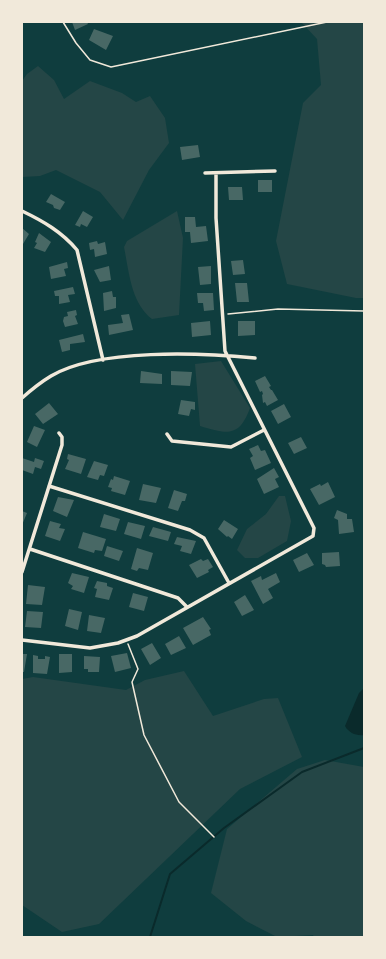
<svg xmlns="http://www.w3.org/2000/svg" width="386" height="959" font-family="'DM Sans',sans-serif">
  <rect width="100%" height="100%" fill="#0f3d3e"/>
  <path fill="#244646" d="M301,22H364V298H356L287,284L276,241L303,103L321,85L317,39Z
    M38,66L54,80L64,99L90,81L122,93L136,102L150,96L165,118L169,143L149,170L123,220L100,192L56,170L40,176L22,177V81L27,74Z
    M177,211L183,238L179,315L152,319C131,303 129,272 124,247L127,241Z
    M221,361L250,408C239,438 227,434 200,426L195,364Z
    M279,496H285L291,521L287,541L258,558H245L237,550L247,529L266,514Z
    M184,671L213,716L264,699L278,698L302,757L240,789L99,924L62,932L22,905V679L33,677L126,690L145,680Z
    M325,760L364,767V937H314L313,935L277,937L246,921L211,893L227,829L297,769Z"/>
  <path fill="#0a2a2b" d="M364,688V735C356,736 349,733 345,726L359,693Z"/>
  <g fill="none" stroke-linecap="round" stroke-linejoin="round">
    <path stroke="#0a2a2b" stroke-width="2" d="M150,937L170,874L224,828L302,772L364,748"/>
  </g>
  <path fill="#486865" d="M72,22H87L88,24L75,30Z
    M94,29L113,36L106,50L89,40Z
    M198,145L200,157L182,160L180,147Z
    M258,180H272V192H258Z
    M228,187H242L243,200H229Z
    M51,194L65,202L60,210L54,208L53,205L46,202Z
    M83,211L93,217L87,227L81,224L80,227L75,225Z
    M185,217H195L196,227L206,226L208,241L191,243L190,232H185Z
    M22,228L29,234L23,244H22Z
    M39,233L51,242L45,252L34,248L37,243L35,242Z
    M97,241L98,244L105,242L107,254L95,257L94,249L90,250L89,243Z
    M243,260L245,274L233,275L231,261Z
    M67,262L68,268L64,269L66,276L51,279L49,267Z
    M109,266L111,280L100,282L94,270Z
    M211,266V284L200,285L198,267Z
    M235,283H247L249,302H237Z
    M73,287L75,294L68,295L70,302L59,304V296H55L54,291Z
    M112,291L113,297H116V308L104,311L103,293Z
    M197,293H213L214,310L204,311L203,303H198Z
    M76,310L77,315L75,316L78,324L65,327L63,321L64,317L68,316L67,312Z
    M129,314L133,330L109,335L108,325L123,323L121,315Z
    M210,321L211,335L192,337L191,323Z
    M238,321H255V335L238,336Z
    M83,334L85,342L70,344V350L62,352L59,340Z
    M141,371L162,374V384L140,383Z
    M171,371L192,372L190,386L171,385Z
    M265,376L271,386L269,387L271,390H272L278,400L267,406L265,402L263,403L262,395L263,394L262,391L260,392L255,381Z
    M181,400L195,402V410L191,409L189,416L178,414Z
    M49,403L58,414L43,424L35,414Z
    M284,404L291,417L278,424L271,411Z
    M34,426L45,430L37,447L27,442Z
    M301,437L307,448L294,454L288,443Z
    M258,445L261,451L265,450L271,463L255,470L250,458L253,456L249,449Z
    M68,454L86,459L81,474L65,469L69,460L67,459Z
    M22,458L34,462L35,458L44,461L41,469L35,467L33,474L22,470Z
    M94,461L108,465L104,476L100,475L98,480L87,477Z
    M274,468L279,477L275,479L279,487L264,494L257,479Z
    M114,476L130,481L125,495L111,491L112,488L108,487L111,479L113,480Z
    M328,482L335,497L319,505L310,489L320,484L321,486Z
    M143,484L161,488L156,503L139,500Z
    M174,490L187,494L185,501H182L178,511L168,508Z
    M58,497L74,500L67,517L53,511Z
    M337,510L347,514V519H352L354,532L339,534L338,520L334,518Z
    M22,511L27,513L22,525Z
    M104,514L120,519L116,531L100,527Z
    M224,520L238,529L232,539L228,536L227,537L218,529Z
    M50,521L61,524L59,528L65,529L60,541L45,536Z
    M128,522L145,526L141,539L124,534Z
    M153,527L171,532L168,541L149,536Z
    M83,532L106,539L102,551L95,550L94,553L78,548Z
    M177,537L196,541L191,554L180,551L182,546L174,544Z
    M107,546L123,551L119,561L104,556Z
    M137,548L153,553L148,570L139,568L137,571L131,569Z
    M339,552L340,566L326,567L325,565L322,564V553Z
    M307,553L314,565L299,572L293,560Z
    M201,559L203,561L208,559L213,567L208,570L209,572L197,578L189,565Z
    M72,573L89,577L84,593L71,589L73,586L68,583Z
    M276,573L280,582L268,589L273,598L263,604L251,581L261,576L262,580Z
    M97,581L107,583V586L113,588L109,600L95,597L97,589L94,588Z
    M28,585L45,587L42,605L26,604Z
    M133,593L148,597L144,611L129,607Z
    M245,595L254,610L242,616L234,602Z
    M69,609L82,612L78,630L65,626Z
    M27,611L43,612L41,628L25,627Z
    M89,615L105,618L101,633L87,631Z
    M203,617L211,629L209,630L211,635L193,645L183,628Z
    M179,636L186,648L171,655L165,644Z
    M152,643L161,658L150,665L141,649Z
    M127,653L131,668L115,672L111,656Z
    M22,654H27L24,672H22Z
    M59,654H72V672L59,673Z
    M33,655L38,656V659H45V656L50,657L47,674L33,673Z
    M84,656L100,657L99,672H88V669H84Z"/>
  <g fill="none" stroke-linecap="round" stroke-linejoin="round">
    <path stroke="#f1e9da" stroke-width="1.5" d="M63,22L76,43L90,60L111,67L327,22
      M228,314L278,309L364,311
      M128,644L138,669L132,682L144,735L179,802L214,837"/>
    <path stroke="#f1e9da" stroke-width="3.5" d="M205,173L275,171
      M22,211C43,221 62,232 77,250L103,360
      M22,398C31,390 41,382 51,376C98,348 202,353 255,358
      M167,434L172,441L231,447L264,430
      M49,486L190,530L204,538L229,583
      M30,549L178,598L187,607
      M22,572L62,445V437L59,433
      M22,640L90,648L118,643L137,636L313,536L314,528L225,351L216,218V173"/>
  </g>
  <rect width="386" height="959" fill="none" stroke="#f1e9da" stroke-width="46"/>
</svg>
